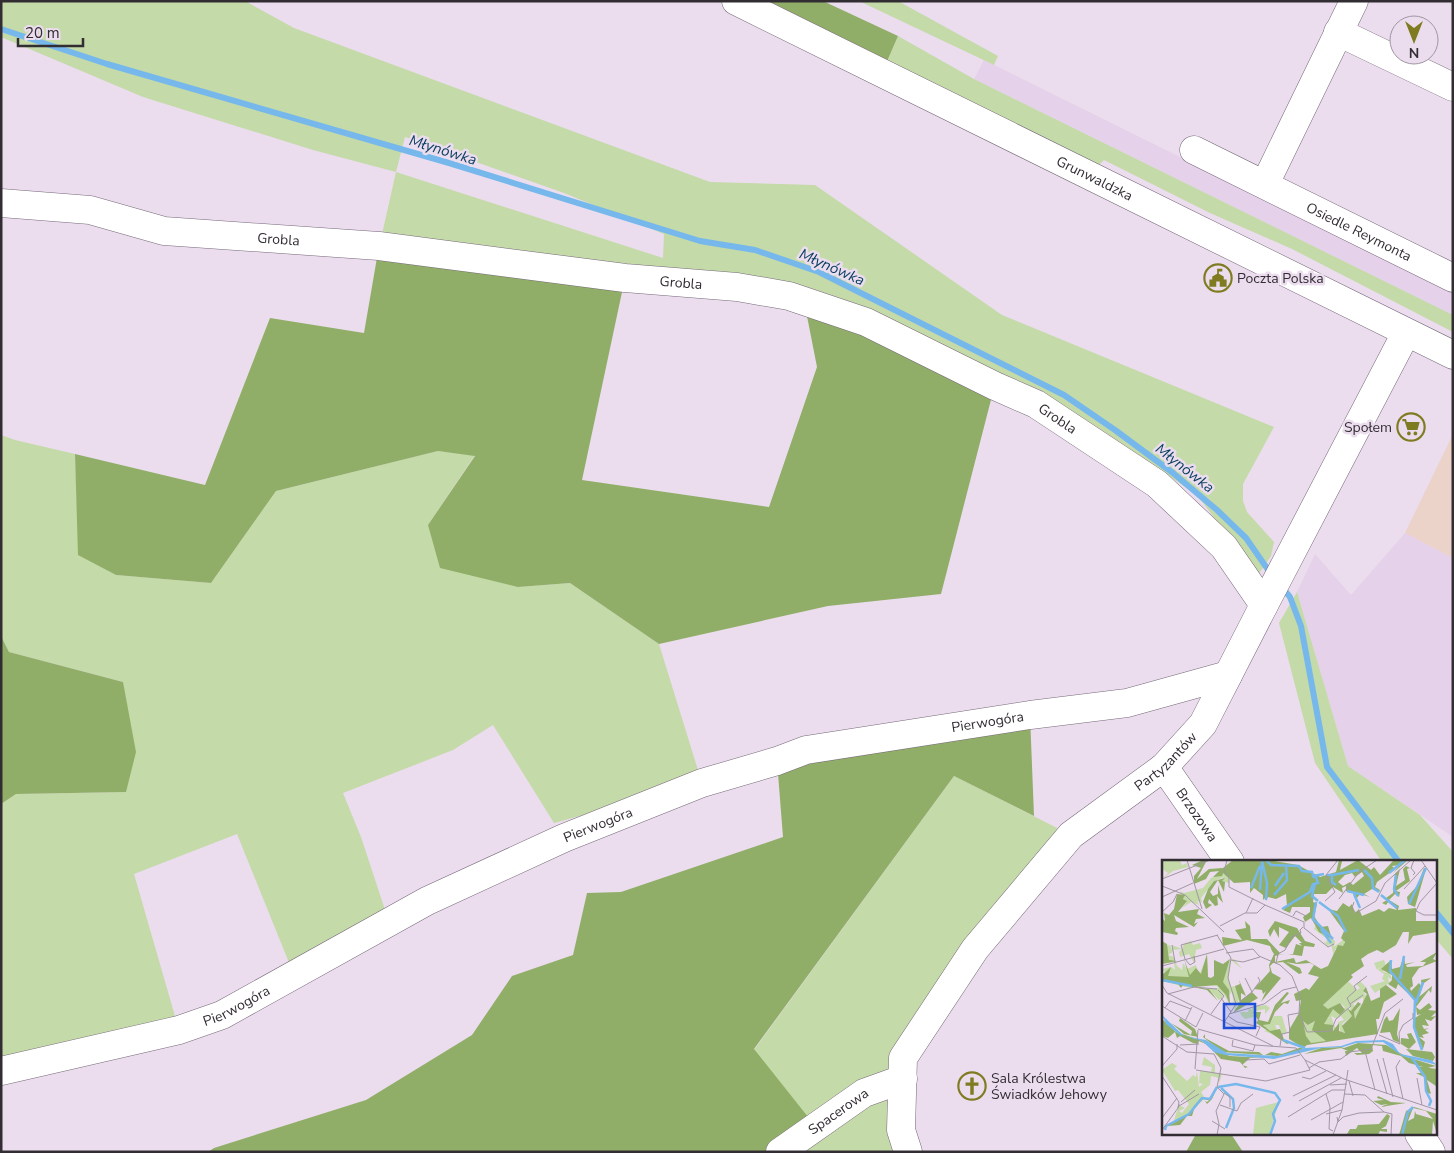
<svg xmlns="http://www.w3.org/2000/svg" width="1454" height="1153" font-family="'Nunito Sans',sans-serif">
  <rect width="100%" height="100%" fill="#ebddee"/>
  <path fill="#e5d1e9" d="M984,60L1453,292V315L974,79Z
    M1405,533L1453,558V837L1348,766L1297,592L1315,554L1351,595Z"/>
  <path fill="#ebd3c9" d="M1453,434V558L1405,533Z"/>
  <path fill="#c4daa8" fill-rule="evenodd" d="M1,1H245L294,28L710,182L815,185L1002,315L1274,427L1243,484V501L1247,512L1274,542L1271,556L1256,578L1241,553L1197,495L1126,447L876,319L380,243L396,172L313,150L143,97L1,37ZM405,137L564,193L664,234L663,258L396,172Z
    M859,1H898L998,56L994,65Z
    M898,36L974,79L1453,315V332L1292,249L1210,213L1104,160L1096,168L885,66Z
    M1,435L15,440L75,454L79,555L116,575L211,583L276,491L438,451L475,455L428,525L518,587L570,583L659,644L702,783L554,823L493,725L453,750L343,793L361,837L389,922L294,975L237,834L134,874L179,1030L1,1064V804L16,794L126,792L123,682L9,652L1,636Z
    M1297,592L1348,766L1420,815L1453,852V959L1435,938V862H1382L1315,763L1279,623Z
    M954,776L1071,835L903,1058L908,1152H780L754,1050Z"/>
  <path fill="#90ae67" d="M755,1H823L898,36L885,66Z
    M379,246L625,278L582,480L769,507L817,367L806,311L993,392L941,594L828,606L659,644L570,583L518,587L440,568L428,525L475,456L438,451L276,491L211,583L116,575L78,555L75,454L205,485L270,318L364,333Z
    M1,636L9,652L123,682L136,752L126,792L16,794L1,804Z
    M1030,715L1034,816L954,776L754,1049L816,1127L780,1152H208L214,1148L366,1100L472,1035L512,976L573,955L587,893L621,892L783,837L777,761Z
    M1196,1134H1231L1243,1152H1186Z"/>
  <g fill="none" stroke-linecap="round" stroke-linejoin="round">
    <path stroke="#76b8ec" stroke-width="6" d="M1,29L107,64L449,163L700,241L755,250L819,272L1064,395L1115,430L1173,473L1217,510L1246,538L1271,574
      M1281,586L1290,597L1301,626L1327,767L1399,862
      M1435,911L1453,933"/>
    <g stroke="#766979" stroke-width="29">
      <g id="minor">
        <path id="s1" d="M736,1L1453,355"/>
        <path d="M1338,32L1453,87"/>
        <path id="s2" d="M1194,150L1453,278"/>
        <path d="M1265,184L1354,1"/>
        <path id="s3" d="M1,203L90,210L164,231L379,246L625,278L737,287L789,296L866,322L995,386L1036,404L1157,484L1224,547L1264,605"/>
        <path id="s4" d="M1164,767L1230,862"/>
        <path id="s5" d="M1,1071L179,1030L222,1015L427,901L564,838L702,783L777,761L806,750L1030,715L1127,703L1228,675"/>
        <path d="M1419,1134L1431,1152"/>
        <path id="s6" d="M780,1152L864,1093L903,1079"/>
        <path id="s7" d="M908,1152L901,1130L903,1058L975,949L1071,835L1164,767L1203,724L1264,605L1406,333"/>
      </g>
    </g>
    <use href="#minor" stroke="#fff" stroke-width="28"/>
  </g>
  <defs>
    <g id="civic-ring" transform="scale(1.4375)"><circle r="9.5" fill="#ebddee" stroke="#7f7b21" stroke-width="1.5"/><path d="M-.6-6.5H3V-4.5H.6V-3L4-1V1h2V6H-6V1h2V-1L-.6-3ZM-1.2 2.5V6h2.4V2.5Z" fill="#7f7b21"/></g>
    <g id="supermarket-ring" transform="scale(1.4375)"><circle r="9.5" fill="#ebddee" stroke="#7f7b21" stroke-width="1.5"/><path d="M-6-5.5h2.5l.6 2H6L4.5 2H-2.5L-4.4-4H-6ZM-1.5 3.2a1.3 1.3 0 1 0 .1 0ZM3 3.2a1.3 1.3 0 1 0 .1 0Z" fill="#7f7b21"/></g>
    <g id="church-ring" transform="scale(1.4375)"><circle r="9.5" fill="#ebddee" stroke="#7f7b21" stroke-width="1.5"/><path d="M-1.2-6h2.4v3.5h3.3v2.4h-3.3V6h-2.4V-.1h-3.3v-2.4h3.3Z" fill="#7f7b21"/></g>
  </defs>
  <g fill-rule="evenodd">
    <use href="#civic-ring" x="1218" y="278"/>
    <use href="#supermarket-ring" x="1411" y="427"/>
    <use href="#church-ring" x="972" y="1086"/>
  </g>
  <g text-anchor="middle" stroke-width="5" stroke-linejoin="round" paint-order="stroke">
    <g font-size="14" fill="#322c33" stroke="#ebddee">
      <text dy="5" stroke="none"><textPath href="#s1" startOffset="400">Grunwaldzka</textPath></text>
      <text dy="5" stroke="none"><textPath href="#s2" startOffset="184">Osiedle Reymonta</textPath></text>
      <text dy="5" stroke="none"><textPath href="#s3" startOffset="281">Grobla</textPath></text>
      <text dy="5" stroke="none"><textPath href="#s3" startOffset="686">Grobla</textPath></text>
      <text dy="5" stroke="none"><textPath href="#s3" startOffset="1091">Grobla</textPath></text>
      <text dy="5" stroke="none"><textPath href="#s5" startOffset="1055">Pierwogóra</textPath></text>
      <text dy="5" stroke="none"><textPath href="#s7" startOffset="495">Partyzantów</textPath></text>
      <text dy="5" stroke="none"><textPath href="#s4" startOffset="58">Brzozowa</textPath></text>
      <text dy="5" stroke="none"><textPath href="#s5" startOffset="650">Pierwogóra</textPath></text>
      <text dy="5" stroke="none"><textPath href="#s5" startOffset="245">Pierwogóra</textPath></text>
      <text dy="5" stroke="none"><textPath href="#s6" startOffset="71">Spacerowa</textPath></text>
    </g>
    <g font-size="14" fill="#322c33" stroke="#ebddee" text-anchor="start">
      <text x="1237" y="283">Poczta Polska</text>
      <text x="1392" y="432" text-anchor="end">Społem</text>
      <text x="991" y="1083">Sala Królestwa<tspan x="991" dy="16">Świadków Jehowy</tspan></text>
    </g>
    <g font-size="15" font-style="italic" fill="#073c5e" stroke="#ebddee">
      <text transform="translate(443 150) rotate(17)" y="5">Młynówka</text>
      <text transform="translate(832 267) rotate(24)" y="5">Młynówka</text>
      <text transform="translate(1185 468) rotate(38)" y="5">Młynówka</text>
    </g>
  </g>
  <g transform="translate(1162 860)">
    <rect width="275" height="275" fill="#ebddee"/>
    <path d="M18,0L20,5L25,3L26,7L11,11L0,19L6,13L0,9V1ZM61,12L67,18V23L59,21L62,17L52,21L39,38L40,42L35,41L37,45L29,42L20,48L24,43L18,31L22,33L41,28L49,18ZM154,65L173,81L172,87L182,79V85L173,89L172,96L169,84L165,86L161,81L164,83L165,79L152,69ZM29,81L31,85L38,83L40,88L34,90L32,103L27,94L18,97L17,92L20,89L11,90L10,85L20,89L22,84ZM8,85L11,92L6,95L12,97L15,106L20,110L21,103L25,109L34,105L37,116L45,95L46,120H53V99L55,106L61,107L66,106L68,100L72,99L80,109L69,100L66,118L69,127L73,126L78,136L73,152L70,132L67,135L68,145L60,131L62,136L57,140L47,129L57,128L55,126L41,124L28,128L0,121L3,112L0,109L9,107L13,110L12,102L0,104V87ZM222,100L224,106L221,112L228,113L230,120L226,117L227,123L213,133L208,126L223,121L220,119L222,114L216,110L218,106L215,110L212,103ZM186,121L195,130L198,128L194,124L198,121L204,127L201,131L204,136L199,152L193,159L192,152L201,143V137L191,144L194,147L188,151L189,146L185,148L190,156L180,164L184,171L179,173L176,162L182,160L179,156L175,159L169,156L174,170L162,164L164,158L167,159L165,156L168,151L172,148L178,154L183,147L178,143L167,150L161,145ZM104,145L108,148L103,154V149L94,151V159L92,157L83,159L79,155L78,152H86L87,148L90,150V147ZM112,156H120L125,173L120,174L117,165H113L118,177L102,171L106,170L101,164H108ZM140,160L147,165L153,161L154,172L165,182L149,183L144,176ZM42,197L53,205V213L60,214L57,223V218L49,216L48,225L39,232L43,238L28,253L11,263L17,245L23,248L17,251L20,253L27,244L16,230L13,231L0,210L10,203L15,206L12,209L25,221L31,215L34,217L35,211L37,227L41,224L37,223L38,211L49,212L50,207L40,205ZM117,242L107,275H91L94,248Z" fill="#c4daa8"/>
    <path d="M41,0H45L35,19L47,9L61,8L71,0H107L136,5L158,17L174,12L177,0L180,1L178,10L196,0L209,10L212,7L218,15L231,1L246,0L231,13L238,5L230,6L233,9L215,22L213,27L218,30L217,32L210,29L202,34L208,37L198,34L195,38L193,35L194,40L191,33L184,31V26L180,28L181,33L171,27L164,34H152L151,42L155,44L152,56L159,67L166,66L170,79L157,72L149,58L143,62L141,57L148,52V47H130L128,53L121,50L125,46L124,34L114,39L106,37L104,41V37L101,40V35L92,28L88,33V22L72,23L61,13L60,16L51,17L57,11L48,12L44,19L32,24V16L39,8L30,5ZM200,12L202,16L191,25L188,22L181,26L176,22L183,15L190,13L193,17ZM244,6L248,8L245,9L248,21L234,31L238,32L237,37L233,34L227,40L237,46L236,50L254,48V61H275V72L251,76L246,84L247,72H241L234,85L221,93L215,90L206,94L199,99L202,106L189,115L191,117L161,145L166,149L178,143L180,146L183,150L178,155L171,149L162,164L171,165V171L177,163V171L183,173L180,166L190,156L185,148L189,151L196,142L199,144L192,152L193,159L205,134L201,131L204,127L209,141L218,137V129L224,125L235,134L222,142L217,159H214L216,174L145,185L137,191L116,196L103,195L109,192L120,194L140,187L127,179V170L137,153L139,140L134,141L132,134L144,128L147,130L157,117L146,114L152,105L148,103L135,104L124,102L138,108L140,113L137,114L121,102L111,103L108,106L110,113L119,118L99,142L104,131L101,134L100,130L92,129L108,111L107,105L112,94L110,91L108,86L85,80L61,86L60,77L80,80L73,70L84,68L83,61L88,66L89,79H105L118,93L116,95L123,94L113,96V102L132,98L134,103L144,100L159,109L166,106L176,85L181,86L183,82L179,78L182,71L166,49L175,51L181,43L187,47L190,44L193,53L197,49L200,56L217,49L222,52L227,48L235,50L227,41L224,45L220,43L225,40L221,37L219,34L224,38L231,33L233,14L238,9L234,26L243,20L241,9ZM141,161L146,165L153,161L150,170L164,181L149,183L144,176ZM262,8L264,9L253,47L246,44L245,37L255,26ZM63,18L60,21L63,22L62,32L56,20L48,32L51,36L56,34V25L61,43L55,36L56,45L53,46L47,39L46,43L50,45L44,49L41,42L46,29L52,21ZM15,34L23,35L21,39L25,41L16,52L37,49L35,54L43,58L34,59L32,64L36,62L32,67L12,55L14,61L27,67L14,68L13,71L16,73L15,75L0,72V58L3,61L2,53L7,55L12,49ZM113,61L135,68L143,81L153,84L152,87L142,86L140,96L126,94H131L134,84L140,86L137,83H140L133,76L124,88L117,85L127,72L117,67V78L112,69L108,77L106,71ZM0,81L5,84L7,100L15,101L0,104ZM275,92L271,99L275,101L257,108L250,118L251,126L248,128L249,131L257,123L260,127L259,120L269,118L262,123L257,137L270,126L269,133L267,130L254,147L258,150L267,143L270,147L266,150L275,151L269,157L274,156L269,161L263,159L267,166L260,165L262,169L267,168L263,170L267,173L260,175L262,178L257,177L263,182L261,189L252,168L253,158L259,154L255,155L253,140L236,124L234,129L226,124L230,120V115L219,109L229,100L230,109L238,107L242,95L243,104L253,102L244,105L245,107L261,106L264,102H258ZM45,94L46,117L49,118L52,116V100L61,104L68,99L61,122L67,130L68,145L64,135L55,125L33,127L47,129L56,141L45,130L21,125L19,128L16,124L0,121V115L9,107L6,116L27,117L22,99L28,115L34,108L39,114ZM77,120L84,136L79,133V140L90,132L96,138L71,153L78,143L73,126L78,124ZM125,132L127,133L113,150L119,143L128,140L126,144L122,143L113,152L108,164L101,165L108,171L118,169L123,182H129L125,184L94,163L96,160L91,152H99L97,160L106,162L113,145ZM238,148L235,174L238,183L231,180L228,172L218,173L222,160L225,156L227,161L231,160ZM18,158L33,169L36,177L22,174L9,163L29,175L30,171L17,161ZM0,159L14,172L38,180L46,185L37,181L36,184L31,183L18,176L15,178L13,172L6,178L0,176ZM249,173L254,182L247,189L239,184V178L247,179L245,174ZM43,174V178L67,191L97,192L101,195L60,192L41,177ZM196,183L224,185L245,197L274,206L265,208L247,203L239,196L221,191L220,186L210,185L211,191L207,194L195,195L192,193H200L195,188L184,196L183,191H186L179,188L142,194L159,188L179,187L182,188ZM244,189L270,192L273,197L271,201L251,196ZM50,190L68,196L102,198H88L80,205L86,207L83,208L78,202L59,199ZM254,206L275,209L274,226L265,220L269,234L264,232L262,217L254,213H259ZM55,228L50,239L45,244L43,241L45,242L48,239L46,240L41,239L33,246L30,256H25L18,265L5,266L28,253L32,246L39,238H48ZM216,236L229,242L244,243L218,247L226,244L219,245L211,241L222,240L215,238ZM252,247L275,254V274L271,261L270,275H237L244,251ZM251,248L264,251L271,259L254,254L253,251L252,258L246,261ZM225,254L228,256L224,266L219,269H225V272L218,271L216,275H175L185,274L188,269H194L196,265L217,264Z" fill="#90ae67" fill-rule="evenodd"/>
    <path d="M0,155L22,176L44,180L65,193L116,196L143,188L179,186L194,181L222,180L231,184L238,194L269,200L275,205L240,196L221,182L194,183L181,187L159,188L112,199L63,195L52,192L40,181L18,175L4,164Z" fill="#76b8ec"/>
    <path fill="none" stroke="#76b8ec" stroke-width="2.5" d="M104,0L109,5L137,6L140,11L150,12L151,16L162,14M100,1L105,23L104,40M202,10L210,18L211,28L217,32M227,13L243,0M165,15H170V22L174,25M170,15L197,10M234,15L232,29L236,36M153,23L150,36L156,41M113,26L122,13M89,28L98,6M98,30L100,2M185,31L202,35M192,34L198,48M112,35L125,20L124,6M219,35L235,48M154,42L151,59L171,79M157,42L176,56L184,72M247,44L264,8M120,49L148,32L151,24L156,23L154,17H151M159,69L169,83M229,100L228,111L253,140L252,167L260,190M238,119L242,96M0,120L30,126M254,143L261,122M121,180L143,188M250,198L263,217L264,231L269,241L267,246M56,227L74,224L113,233L118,240L111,254L113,261L108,275M59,228L71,239L72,248L64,268M3,270L4,266L27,254L40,238L48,239L55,227M240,275L246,252L251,247"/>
    <path fill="none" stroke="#a196a3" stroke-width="1" d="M25,0L40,49M65,0L62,12L67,16V27L103,45M259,0L275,23L258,42L254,51L262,55H275M251,15L253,13L249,8L252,0M0,19L48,0M0,26L23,35L62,72M242,29L263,6M0,37L31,23M177,39L197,12L215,0M163,41L173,32L164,15L176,0M192,42L190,48L194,53L214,41L223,23L249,0M0,52L11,42L15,34M84,53L91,38M131,56L134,51L144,56M58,66L83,53H95L103,45L142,62V68L166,87L172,84M55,75L69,98L66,118L74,144L63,161M10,85L13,102M64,93L91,89L97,96L118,105L130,116L138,136L137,153M23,99L19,85L56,75M23,99L28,105L33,102L32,96M69,100L81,102L98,97M114,103L116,94L123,90L130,77L139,73L138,70L141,67M0,106L62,89M0,125L5,133L111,186M90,132L98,121L96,117M6,134L32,127L55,129M59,138L69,152M188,144L201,135M74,145L90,132L83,118M0,146L34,167M3,148L8,141L29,149M137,153L145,172L169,171L174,159L189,146L185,138L194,130L192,126L205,116M49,154L62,136L56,130M67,154L102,144L121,130L134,127M66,156L75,162L98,167L94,176M23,161L30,147M34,167L41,153M36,169L93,185L134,188L143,200L182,219L275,250M217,175L238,184L237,173L241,165L251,158V153M0,176L25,192L52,194L59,208L55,227L62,234L54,251L57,264L55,275M71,180L70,186L91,191L93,185M18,185L37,184M118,186L120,174L128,172L126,155L137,153M203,191L213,230M221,198L231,237M215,199L225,234M83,200L102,199L107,204L138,195M238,200L234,207L241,239M0,206L15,189V184M147,208L157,202L179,199L188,192L209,189L223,153L241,139M33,209L36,170M34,210L104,221L148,210L143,200M0,216L17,242L16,248L17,244M140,217L148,219L164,211M255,218L260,245M187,221L191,236M168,225L185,224M62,233L68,237V247M164,234L168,247L167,269L171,271M182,234L203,235L222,252L230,254L229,275M131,236L174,215M137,241L179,218M19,242L33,230M58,245L75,251L79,243L91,234M17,246L37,234M164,254L180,250M126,257L170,230H183M175,257L176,262L181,257L197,253L222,252M0,258L15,238M149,260L181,242M50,261L63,269M0,270L16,248M171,275L180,250L186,210"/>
    <path fill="#1d4ed8" fill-opacity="0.15" stroke="#1d4ed8" stroke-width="2.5" d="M62,144H93V168H62Z"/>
    <rect width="275" height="275" fill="none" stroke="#322c33" stroke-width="2.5"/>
  </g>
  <rect width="1454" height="1153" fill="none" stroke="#322c33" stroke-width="5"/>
  <g transform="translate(1414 40) rotate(180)"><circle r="24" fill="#ebddee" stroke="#a196a3"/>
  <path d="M0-4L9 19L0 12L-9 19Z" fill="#7f7b21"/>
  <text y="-8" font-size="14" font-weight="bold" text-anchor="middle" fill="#322c33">N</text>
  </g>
  <path d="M18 38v8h65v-8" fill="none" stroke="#322c33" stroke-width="2.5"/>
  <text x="25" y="38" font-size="15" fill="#322c33" stroke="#ebddee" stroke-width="4" paint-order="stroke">20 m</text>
</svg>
